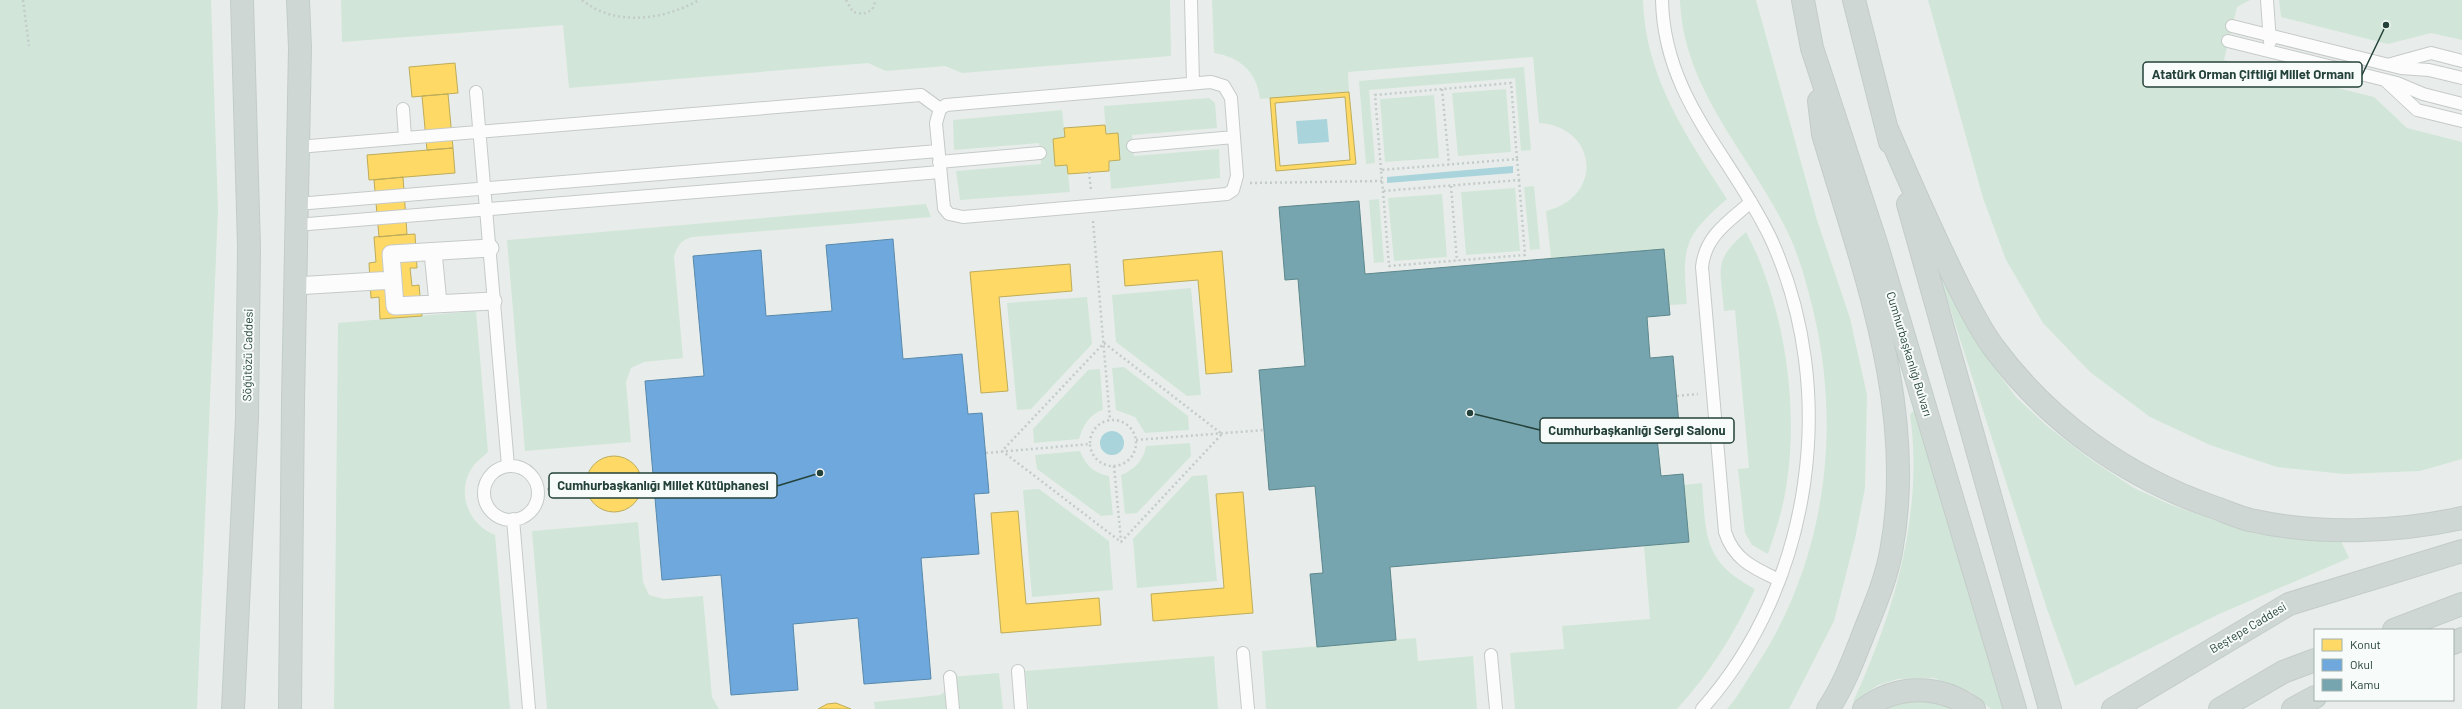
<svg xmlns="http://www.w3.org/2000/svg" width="2462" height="709" font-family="Barlow,sans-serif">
  <rect width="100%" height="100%" fill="#e8edeb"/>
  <path fill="#d1e6d8" d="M0,0H211L218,210L197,709H0Z
    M341,0H1170L1171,56L962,73L945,66L886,71L868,63L569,88L563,25L342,42Z
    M1212,0H1643C1645,77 1687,137 1727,199C1683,237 1682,247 1687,304L1669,305L1664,249L1551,258L1546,211C1604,197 1598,127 1539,123L1533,57L1348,72L1349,92L1260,99C1257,72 1240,57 1214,53Z
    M1680,0H1756L1817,220L1850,318L1867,395L1865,488L1855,539L1834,621L1789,709H1727C1738,697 1746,681 1755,668C1824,564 1842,435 1814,314C1807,286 1800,257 1787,231C1750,154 1683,90 1680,0Z
    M1928,0H2250L2237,7L2224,60L2374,97L2407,128L2462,142V459L2420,471L2344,474L2277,467L2210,445L2150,417L2090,372L2043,323L2006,260L1983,198Z
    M2279,0H2462V40L2431,33L2388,44L2281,17Z
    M1524,67L1531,150L1521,151L1515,78L1369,90L1375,163L1366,164L1359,81Z
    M1506,89L1511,152L1458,156L1452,93Z
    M1434,95L1439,158L1385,162L1380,99Z
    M1209,98L1215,103L1217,128L1132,135L1134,156L1219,149L1220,178L1111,189L1109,161L1120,160L1118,134H1106L1104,106Z
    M1062,110L1065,137L1053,139L1055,166L1067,165L1070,192L960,200L956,171L1041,164L1039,143L954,150L953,120Z
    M1534,186L1540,249L1530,250L1524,187Z
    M1515,188L1520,251L1466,255L1461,192Z
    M1442,194L1447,257L1394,261L1388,198Z
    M1379,199L1384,262L1374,263L1369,200Z
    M926,204L931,217L692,237C681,240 677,246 674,257L683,358L644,362L631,368L626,382L631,442L525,451L507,240Z
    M1746,232C1783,301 1799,402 1787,481C1784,506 1776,530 1768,554L1752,545L1745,533L1738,469L1749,468L1735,310L1724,311C1721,269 1712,261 1746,232Z
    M1937,268L1984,354L2016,397L2047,426L2090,459L2134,488L2169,504L2219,522L2257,534L2341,541L2349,558L2217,615L2075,686L2047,609Z
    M1191,288L1201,395L1187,396L1116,342L1112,295Z
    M1087,297L1092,344L1031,409L1017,410L1007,303Z
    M476,311L488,452C484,456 478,460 474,465C455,490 467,524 495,535L510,709H334L338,323Z
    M1124,367L1188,416L1189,430L1145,433L1135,417L1116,410L1112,368Z
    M1100,369L1103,410C1089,414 1083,426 1079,439L1034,443L1033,429L1088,370Z
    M1915,410L2004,709H1991L1971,692L1934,678L1898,679L1878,685L1853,702C1894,613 1924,513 1910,414Z
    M1190,443L1191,456L1137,513L1125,514L1121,475C1134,470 1144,460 1146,446Z
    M1080,451C1086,466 1094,473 1109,476L1113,515L1101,516L1037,469L1035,455Z
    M1207,475L1217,581L1137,588L1133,539L1192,476Z
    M1702,483C1706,535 1703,562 1755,589C1735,633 1710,673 1677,709H1515L1510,653L1564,649L1562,626L1650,619L1644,546L1689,542L1684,485Z
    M1039,489L1109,541L1113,590L1032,597L1023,490Z
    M638,522L643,582L649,595L664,599L703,596L712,697L719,709H547L532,531Z
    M1416,638L1418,661L1473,656L1477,709H1266L1262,651Z
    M1214,656L1218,709H1029L1025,671Z
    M999,673L1003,709H875L874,702L940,695L946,691L950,677Z
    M1907,701H1933L1955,709H1878Z"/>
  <path fill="#a9d4db" d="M1327,119L1329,142L1298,144L1296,121Z
    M1513,166V173L1387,183V177Z
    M1100 443a12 12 0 1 1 24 0a12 12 0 1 1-24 0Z"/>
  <path fill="#ffd966" stroke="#bdac59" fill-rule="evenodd" d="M455,63L458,93L412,97L409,67Z
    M1349,92L1356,164L1276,171L1270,98ZM1345,97L1350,160L1280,166L1275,103Z
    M448,94L453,148L427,150L422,96Z
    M1105,125L1106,134L1118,133L1120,160L1109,161V171L1068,174L1067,165L1055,166L1053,139L1065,137L1064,128Z
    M453,148L455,173L369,180L367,155Z
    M403,177L407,234L379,237L374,180Z
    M415,234L417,268H410L412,286L419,285L422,316L380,319L379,297L371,298L370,282L369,263L376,262L374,237Z
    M1222,251L1232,372L1206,374L1198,280L1125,286L1123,260Z
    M1070,264L1072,291L999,297L1008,391L981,393L970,272Z
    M586 484a28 28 0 1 1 56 0a28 28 0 1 1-56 0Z
    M1243,492L1253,613L1153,621L1151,594L1224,588L1216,494Z
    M1018,511L1026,604L1099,598L1101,625L1001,633L991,513Z
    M836,703L851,709H818L827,704Z"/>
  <path fill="#6fa8dc" stroke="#5889ab" d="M893,239L903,359L962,354L968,414L982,413L989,493L974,494L979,554L921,558L931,679L864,684L858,618L793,624L798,690L731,695L721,575L662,580L645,381L704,376L693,256L761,250L766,316L832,311L826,245Z"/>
  <path fill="#76a5af" stroke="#5d878c" d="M1359,201L1365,274L1664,249L1670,315L1647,317L1650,358L1673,356L1680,436L1657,438L1661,476L1683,474L1689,542L1390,567L1396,640L1317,647L1310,574L1323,573L1315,486L1269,490L1259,370L1305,366L1298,279L1285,280L1279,207Z"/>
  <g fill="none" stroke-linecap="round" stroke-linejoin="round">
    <g stroke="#c5cac8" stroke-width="14">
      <path id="service" d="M1191,0L1193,83
        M1662,0C1664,99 1732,156 1771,239C1840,390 1813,585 1702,709
        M2267,0L2270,42
        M2232,26L2401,68L2429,70L2462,78
        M2228,41L2397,83L2423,94L2462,104
        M2391,64L2431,53L2462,61
        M2386,81L2417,110L2462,121
        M1211,82L1224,86L1231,98L1237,176L1233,190L1227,194L963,217L949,214L944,208L936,123L940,109L946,105Z
        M476,92L508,466
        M403,109L405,138
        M1133,146L1234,137
        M298,147L921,95L940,109
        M939,162L1040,153
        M1751,202C1729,221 1705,236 1702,267L1725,532C1734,560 1754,568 1779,580
        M297,204L938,151
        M296,225L940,172
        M484 493a27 27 0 1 1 54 0a27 27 0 1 1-54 0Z
        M513,519L529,709
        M1243,653L1248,709
        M1491,655L1496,709
        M1018,671L1021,709
        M950,677L953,709"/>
    </g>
    <g stroke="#c5cac8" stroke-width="19">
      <path id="pedestrian" d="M490,248L391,254L395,306L493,301
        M433,252L438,303
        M295,286L393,280"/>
    </g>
    <g stroke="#c3ccc9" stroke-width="24">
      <path id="primary" d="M1803,0L1812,48L1877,246L2015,709
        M1854,0L1890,142
        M1819,101L1823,134C1863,269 1918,410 1891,552C1886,579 1875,605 1865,630C1855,655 1844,686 1828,709
        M1887,129C1909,180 1931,231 1956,281C1967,303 1979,328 1994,348C2049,422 2126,477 2213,507C2225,511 2238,517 2250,520C2317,535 2395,533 2462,518
        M1908,204L2050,709
        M2394,630L2462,604
        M2453,643L2462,639
        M233,709L247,418L249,247L242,0
        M290,709L293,400L300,48L298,0
        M1864,709C1897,684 1940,684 1974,709
        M2113,709L2289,604L2462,551
        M2220,709L2283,672L2315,660
        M2293,709L2315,697"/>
    </g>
    <path stroke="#c3ccca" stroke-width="2.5" stroke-dasharray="2 3" stroke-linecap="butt" d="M23,0L29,46
      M582,0C615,27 664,20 699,0
      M846,0L853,12L863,14L872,10L876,0
      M1442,89L1449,164
      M1517,159L1519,180L1383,191L1381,170Z
      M1381,170L1375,95L1511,83L1517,159
      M1089,172L1091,190
      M1250,183L1382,181
      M1451,186L1457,261
      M1383,191L1389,266L1525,255L1519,180
      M1093,221L1110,420
      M1104,343L1222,434L1121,542L1002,451Z
      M1677,396L1698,394
      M1090 443a23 23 0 1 1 46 0a23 23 0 1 1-46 0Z
      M1136,440L1264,430
      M986,453L1090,444
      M1114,466L1121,541
      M537,490L575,487"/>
    <use href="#service" stroke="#fcfcfc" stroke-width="12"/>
    <use href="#pedestrian" stroke="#fcfcfc" stroke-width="17"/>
    <use href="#primary" stroke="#cfd7d5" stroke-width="22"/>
  </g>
  <g text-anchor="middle" stroke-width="4" stroke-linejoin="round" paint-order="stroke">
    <g font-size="12" fill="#24423a" stroke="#f7fbf9">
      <text transform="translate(1909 354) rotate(73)" y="4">Cumhurbaşkanlığı Bulvarı</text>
      <text transform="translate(248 355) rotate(-89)" y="4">Söğütözü Caddesi</text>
      <text transform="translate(2248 628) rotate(-31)" y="4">Beştepe Caddesi</text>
    </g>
  </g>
  <path fill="none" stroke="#24423a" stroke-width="1.5" d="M2386 25L2362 75M1470 413L1540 430M820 473L777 486"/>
  <g fill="#24423a" stroke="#f7fbf9" stroke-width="1.5">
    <circle cx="2386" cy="25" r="4"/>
    <circle cx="1470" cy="413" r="4"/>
    <circle cx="820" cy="473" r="4"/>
  </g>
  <g fill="#f7fbf9" stroke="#24423a" stroke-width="1.5">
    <rect x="2143" y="62" width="219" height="25" rx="4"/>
    <rect x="1540" y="418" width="194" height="25" rx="4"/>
    <rect x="549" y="473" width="228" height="25" rx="4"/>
  </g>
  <g font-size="13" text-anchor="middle" font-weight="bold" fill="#24423a">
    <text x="2253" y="79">Atatürk Orman Çiftliği Millet Ormanı</text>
    <text x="1637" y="435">Cumhurbaşkanlığı Sergi Salonu</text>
    <text x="663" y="490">Cumhurbaşkanlığı Millet Kütüphanesi</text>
  </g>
  <rect x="2314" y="629" width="140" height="72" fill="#f7fbf9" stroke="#a3b1ad"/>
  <rect x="2322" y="639" width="20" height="12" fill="#ffd966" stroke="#a3b1ad"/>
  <text x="2350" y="649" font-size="12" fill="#24423a">Konut</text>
  <rect x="2322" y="659" width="20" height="12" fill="#6fa8dc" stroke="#a3b1ad"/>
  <text x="2350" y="669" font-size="12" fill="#24423a">Okul</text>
  <rect x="2322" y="679" width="20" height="12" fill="#76a5af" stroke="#a3b1ad"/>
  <text x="2350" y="689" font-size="12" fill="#24423a">Kamu</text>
</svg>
